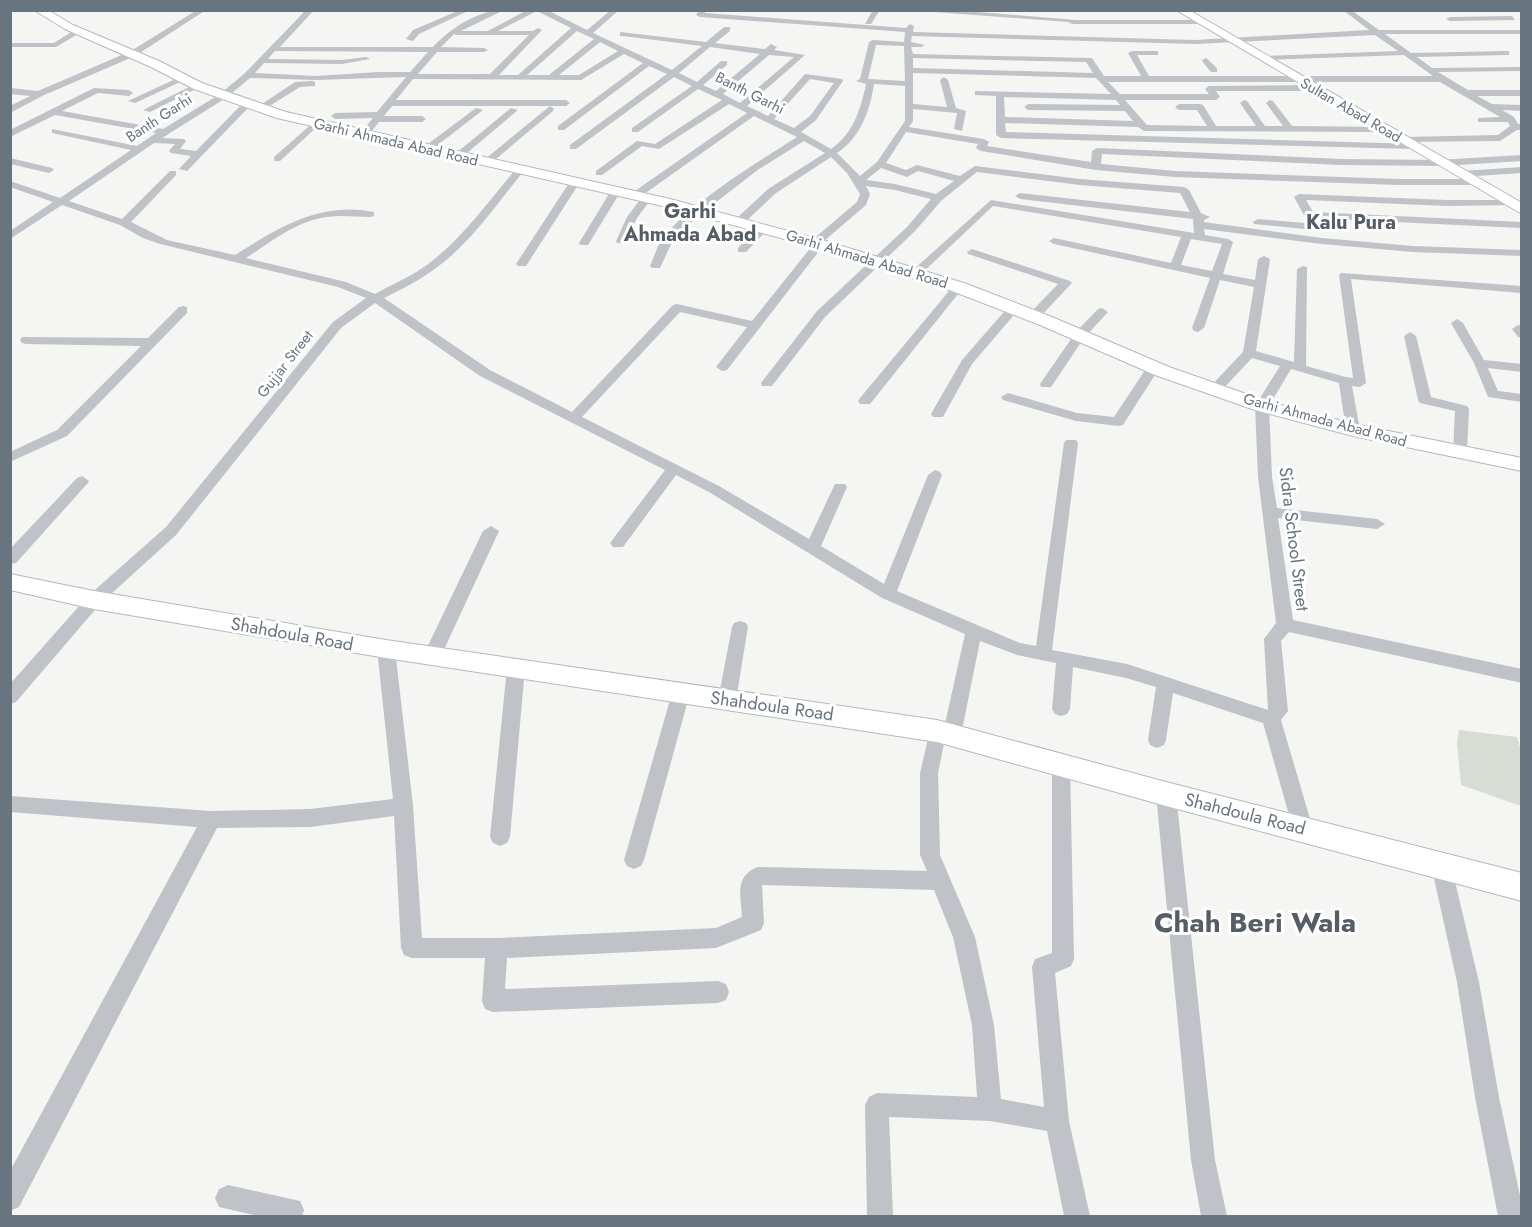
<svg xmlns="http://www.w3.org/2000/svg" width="1532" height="1227" font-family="Jost,sans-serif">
  <rect width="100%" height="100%" fill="#f5f6f3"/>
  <path fill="#d7dcd4" d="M1459,730L1517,737L1521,751V806L1461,785L1457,743Z"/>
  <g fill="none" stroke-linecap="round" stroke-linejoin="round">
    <g stroke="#b4b8bc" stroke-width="2">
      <path id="secondary" d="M34,10H48L73,25L159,61L202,83L286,112L670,199L825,241L964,283L1052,317L1169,367L1269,402L1354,424L1522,458V471L1353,436L1255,410L1155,375L1040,325L952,291L813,247L667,207L277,118L194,89L151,67L65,29Z
        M1176,10H1189L1522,203V214Z
        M10,574L94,591L386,640L937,720L1166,782L1522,873V901L1166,806L937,742L386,658L94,609L10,590Z"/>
    </g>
    <path fill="#bfc2c6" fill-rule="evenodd" d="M197,10H206L135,56L42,96L10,113V106L30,96L10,94V88L38,91L131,51Z
      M306,10H314L280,47H433C449,29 478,10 504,10L461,31H488L527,10H547L587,30L611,10H619L593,33L672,70L702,46L623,36H620V32L706,42L724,27H730V31L715,43L765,49L771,44L777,47L774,50L805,55L747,106L768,116L805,74L842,79L843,81L816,120L801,132L831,149C853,134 861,109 866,84L856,81L860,79L869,42L873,40L904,42L905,32L700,17L696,15L699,10H706L705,13L906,28L910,24L914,26L913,32L1195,40L1369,30L1343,10H1351L1379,30H1522V34H1385L1411,53L1509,51V55H1506L1417,57L1432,68L1522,67V71L1438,72L1468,90H1522V96H1477L1492,104L1522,105V111L1502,110L1514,117L1518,124H1522V130H1517L1500,141L1400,142V138L1403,137L1498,135L1510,126L1508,122H1478V118L1500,117L1440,82H1108L1120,94H1209L1205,89L1209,86L1312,85L1316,88L1312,91H1216L1220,97L1216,100H1125L1147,125L1207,126L1197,110H1179L1175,107L1179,104H1200L1203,105L1216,126H1256L1240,103L1244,100L1247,101L1265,126H1283L1266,103L1270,100L1273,101L1292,126L1385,127V131L1382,132L1144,131L1138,127L1005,123L1006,132L1416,144L1418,146L1413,149L1001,138L996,135V96L975,95V91L1111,94L1096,78L913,73V104L947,107L940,80L944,77L948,80L956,108L966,111L962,131L954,129L957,113L913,109V121L909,127L984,139L989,142L987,146L1091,162L1092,151L1097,148L1342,159L1437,160L1522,155V161L1442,166L1342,165L1102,154L1101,164L1175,171L1399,179H1473L1478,182L1473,185H1399L1175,177L1096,170L981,151L976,148L978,144L906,132L886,163L906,170L917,165L960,176L975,166L1080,179L1184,187L1189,190L1201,213L1210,217L1204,220V222L1322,238L1413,246L1522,250V256L1413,252L1322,244L1204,229L1205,235L1228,239L1233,242L1223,274L1255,280L1258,259L1264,256L1270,259L1256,351L1294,362L1297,269L1303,266L1307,267L1306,366L1346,377L1353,378L1339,275L1341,273L1522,286V293L1351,279L1366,383L1360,387L1352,386L1360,430L1353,434L1346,430L1339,383L1291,369L1269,406L1272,477L1277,508L1377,519L1385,524L1377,529L1278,518L1293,620L1522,669V683L1289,632L1281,641L1288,711L1281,720L1313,829L1310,835L1303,838L1296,835L1293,829L1263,723L1173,693L1166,740L1164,745L1157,748L1150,745L1148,740L1156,687L1126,678L1073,667L1070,709L1067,714L1061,716L1055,714L1052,709L1056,663L1017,655L980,641L961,735L958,740L952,742L945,739L938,773L940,855L975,937L994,1025L1001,1099L1044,1107L1032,967L1035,959L1052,953V765L1054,759L1061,757L1068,759L1070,765L1074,959L1071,966L1055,973L1069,1121L1090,1216H1064L1047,1131L990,1121L889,1117L893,1216H867L865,1105L869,1097L877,1093L977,1097L972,1025L953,937L934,890L762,885L764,923L761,930L716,948L507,958L505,989L718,981L726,984L729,992L726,1000L718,1003L493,1012L485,1009L482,1001L485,958H412L404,955L401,948L394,816L310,827L217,828L19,1207L10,1211V1171L197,827L10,812V796L211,811L310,809L393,799L377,649L380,644L386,643L392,644L395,649L413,806L422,938H497L716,928L742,917C741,896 734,876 758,867L927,871L920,855V773L931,726L937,724L944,728L965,634L882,598L709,492L676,475L623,547H613L610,543L613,539L665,470L480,376L375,303L341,328L176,535L100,604L16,702L10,704V684L88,596L166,527L333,322L366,298L338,287L160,244L143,238L120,225L62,205L10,239V231L53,202L10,187V181L60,198L131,150L52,133V129L137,146L156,133L55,115L10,137V130L94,88L129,90L133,93L129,96L98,93L62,111L163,129L220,94L245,73ZM537,11L571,28L518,75H499L542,30L538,28L533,31H498ZM577,31L594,39L549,75H527ZM454,34L457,35H529L490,74H418L437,52H484L488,50L484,48L441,47ZM1375,35L1398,51L1263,56L1259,58L1263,60L1404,55L1433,76H1149L1137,55H1158V51H1132L1128,53L1141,76H1104L1092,58H1089L913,54L911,47H921L925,45L911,42L912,36L1195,44ZM600,42L618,51L579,75H559ZM876,45L904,46L905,81L868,79ZM710,47L760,54L716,91L703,85L727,65V61H721L697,82L679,73ZM275,51L428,52L410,72H378L316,76L255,73L264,63L342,64L370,59L366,57L342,60L268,59ZM624,54L643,63L558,126V130H564L649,66L667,74L570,145V149H576L674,77L692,86L632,128V132H638L698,89L722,100L655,144L637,141L596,171V175H602L642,146L659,149L729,104L747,113L632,193V197H640L754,116L797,137C755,164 700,197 667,233C658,242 655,255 650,266L652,268H660L674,238L702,213L759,169L804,141L825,153L768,189L735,220V224H743L776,193L831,157L847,173L860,194L857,202L811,241L810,243L812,246L752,321L677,304L673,305L572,412L490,370L384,298C402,289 420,280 436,268C471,243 496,205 523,172V168H517C489,200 465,235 432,261C415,275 394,283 375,294L346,282L246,258C271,242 296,221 327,217C341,215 356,217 370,217L374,216V212C320,201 278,228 235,255L167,240L131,222L176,175V171H170L122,219L69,201L154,143L175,144L169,151L171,153L191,156L179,169L187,171L250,106V102H244L196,151L180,149L186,141L184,139L162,138L226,98L250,78L316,80L406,77L377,112L335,113L331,116L335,119L373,118L359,135L364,138L367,137L379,122H422L426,119L422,116H384L392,106H566L570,103L566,100H396L413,79L581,80ZM769,55L794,57L740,103L723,94ZM913,58L1086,62L1093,73L913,68ZM810,79L834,83L810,116L794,128L774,119ZM874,84L905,86V121L877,162L860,176L837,153C860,138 870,111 874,84ZM1004,97L1116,100L1120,105L1028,104L1024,107L1028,110L1125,111L1133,121L1005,117ZM881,168L907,177L918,171L954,181L936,194L895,184L866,180ZM977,172L1080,185L1180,193L1190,212L1020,193L1015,196L1020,199L1193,219L1194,233L991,200L912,271V275H920L993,206L1181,237L1171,263L1054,238L1049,241L1054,244L1210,278L1192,328L1194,331L1198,332L1204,328L1220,280L1254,287L1243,352L1208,389L1215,393L1220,392L1252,358L1280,366L1255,406L1258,477L1276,623L1264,639L1268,710L1127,664L1052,650L1078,443L1076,440H1066L1064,443L1036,646L1020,643L897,591L942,475L940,472L935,470L928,475L884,584L821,546L847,487L845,484H835L809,539L719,486L582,417L680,312L747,327L716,367L722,371L727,370L823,246V242L866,205L870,194L866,186L895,190L931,199L907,227L817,311L761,383L762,386H772L825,317L915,231L942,200ZM1191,239L1222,244L1212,271L1181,265Z
      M460,10H470L419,34L413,41L406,39L413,30Z
      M873,10H880L871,24H865Z
      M907,10H954L1076,20H1200L1204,22L1200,24H1072L1068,22Z
      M1512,16L1515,20L1450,21L1446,19L1450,17Z
      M76,29L83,31L56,47H10V43H54Z
      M1206,58L1217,68V72H1211L1203,62L1202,60Z
      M182,76L189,78L135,103L128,101Z
      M312,81L315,82V86L300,87L263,110L256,108L295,82Z
      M195,84L202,86L150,112L143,110Z
      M550,106L554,109L553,111L490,164H484V160Z
      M476,108L483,110L430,151H424V147Z
      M511,108L518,110L461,158H455V154Z
      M315,121L320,124L318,126L280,161H274V157Z
      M10,158L52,168L54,170L49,173L10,164Z
      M1522,167V173L1461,177L1456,174L1461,171Z
      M571,180L580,182L526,266H518L516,264Z
      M612,189L621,191L588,245H580L579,243Z
      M1299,194L1447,200H1511L1516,203L1515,205L1447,206L1306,200L1313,212L1522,222V228L1309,218L1305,217L1294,197Z
      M643,196L652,198L637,218L625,243H617L616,241L627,217Z
      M1258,219L1305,223L1310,226L1305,229L1254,224L1253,222Z
      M763,225L767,226V230L746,252H738V248L759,226Z
      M972,249L1070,281L1072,283L1038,319H1030V313L1058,284L968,254L967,252Z
      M958,284L964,287L962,289L870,404H860L858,401L860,398L954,285Z
      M1014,304L1020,308L972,364L943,417H933L931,414L962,360L1010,305Z
      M183,306L187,307V313L67,436L10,462V452L57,430L141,346L26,344L22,343L20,340L22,337L148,338L179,307Z
      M1102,308L1108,312L1084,338L1051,387H1041L1040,384L1076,332L1098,309Z
      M1457,319L1463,323L1484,360L1522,364V372L1488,368L1498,391L1522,394V402L1488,397L1474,363L1451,323Z
      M1518,325L1522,326V338L1518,337L1512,329Z
      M1410,332L1416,336L1431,397L1467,406L1469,409L1467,453L1465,456L1460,457L1453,453L1455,411L1420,403L1418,400L1404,336Z
      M1154,363L1160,367L1123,425L1118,426L1076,421L1003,400L1001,397L1008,393L1077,413L1114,417L1149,364Z
      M82,476L89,481L87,484L16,563L10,564V549L77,478Z
      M491,526L499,531L441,656L438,661L432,663L426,661L423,656L483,531Z
      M740,621L746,623L748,627L736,700L733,705L727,707L721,705L718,700L732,627L734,623Z
      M516,661L522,663L525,668L510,837L507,843L500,846L493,843L490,837L507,668L510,663Z
      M681,686L687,688L690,693L644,860L641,866L634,869L627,866L624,860L672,693L675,688Z
      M1166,786L1173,788L1176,794L1215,1160L1227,1216H1201L1191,1160L1156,794L1159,788Z
      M1441,856L1448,859L1451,865L1479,982L1499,1097L1522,1205V1216H1498L1475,1097L1457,982L1431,865L1434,859Z
      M228,1185L300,1201L304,1210L302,1216H258L219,1207L215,1198L219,1189Z"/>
    <use href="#secondary" fill="#fff" fill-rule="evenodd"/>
  </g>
  <g text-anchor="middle" stroke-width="6" stroke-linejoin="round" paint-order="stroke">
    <g font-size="15" fill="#687480" stroke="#fff">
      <text transform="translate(750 93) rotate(27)" y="5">Banth Garhi</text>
      <text transform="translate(1351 110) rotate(30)" y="5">Sultan Abad Road</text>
      <text transform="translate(159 118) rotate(-33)" y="5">Banth Garhi</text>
      <text transform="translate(396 142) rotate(13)" y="5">Garhi Ahmada Abad Road</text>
      <text transform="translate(867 259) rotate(17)" y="5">Garhi Ahmada Abad Road</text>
      <text transform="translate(285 364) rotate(-52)" y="5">Gujjar Street</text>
      <text transform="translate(1325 420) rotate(15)" y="5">Garhi Ahmada Abad Road</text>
    </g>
    <g font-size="18" fill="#687480" stroke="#fff">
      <text transform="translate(1294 539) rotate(83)" y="6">Sidra School Street</text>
      <text transform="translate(292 634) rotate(10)" y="6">Shahdoula Road</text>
      <text transform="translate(772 706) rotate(8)" y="6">Shahdoula Road</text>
      <text transform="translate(1245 814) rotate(14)" y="6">Shahdoula Road</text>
    </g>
    <g font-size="20" font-weight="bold" fill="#555d66" stroke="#fff">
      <text x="690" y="218">Garhi<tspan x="690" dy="23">Ahmada Abad</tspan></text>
      <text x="1351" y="229">Kalu Pura</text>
    </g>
    <g font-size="28" font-weight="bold" fill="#555d66" stroke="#fff">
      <text x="1255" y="932">Chah Beri Wala</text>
    </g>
  </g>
  <rect width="1532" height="1227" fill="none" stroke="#687480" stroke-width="24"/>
</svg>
